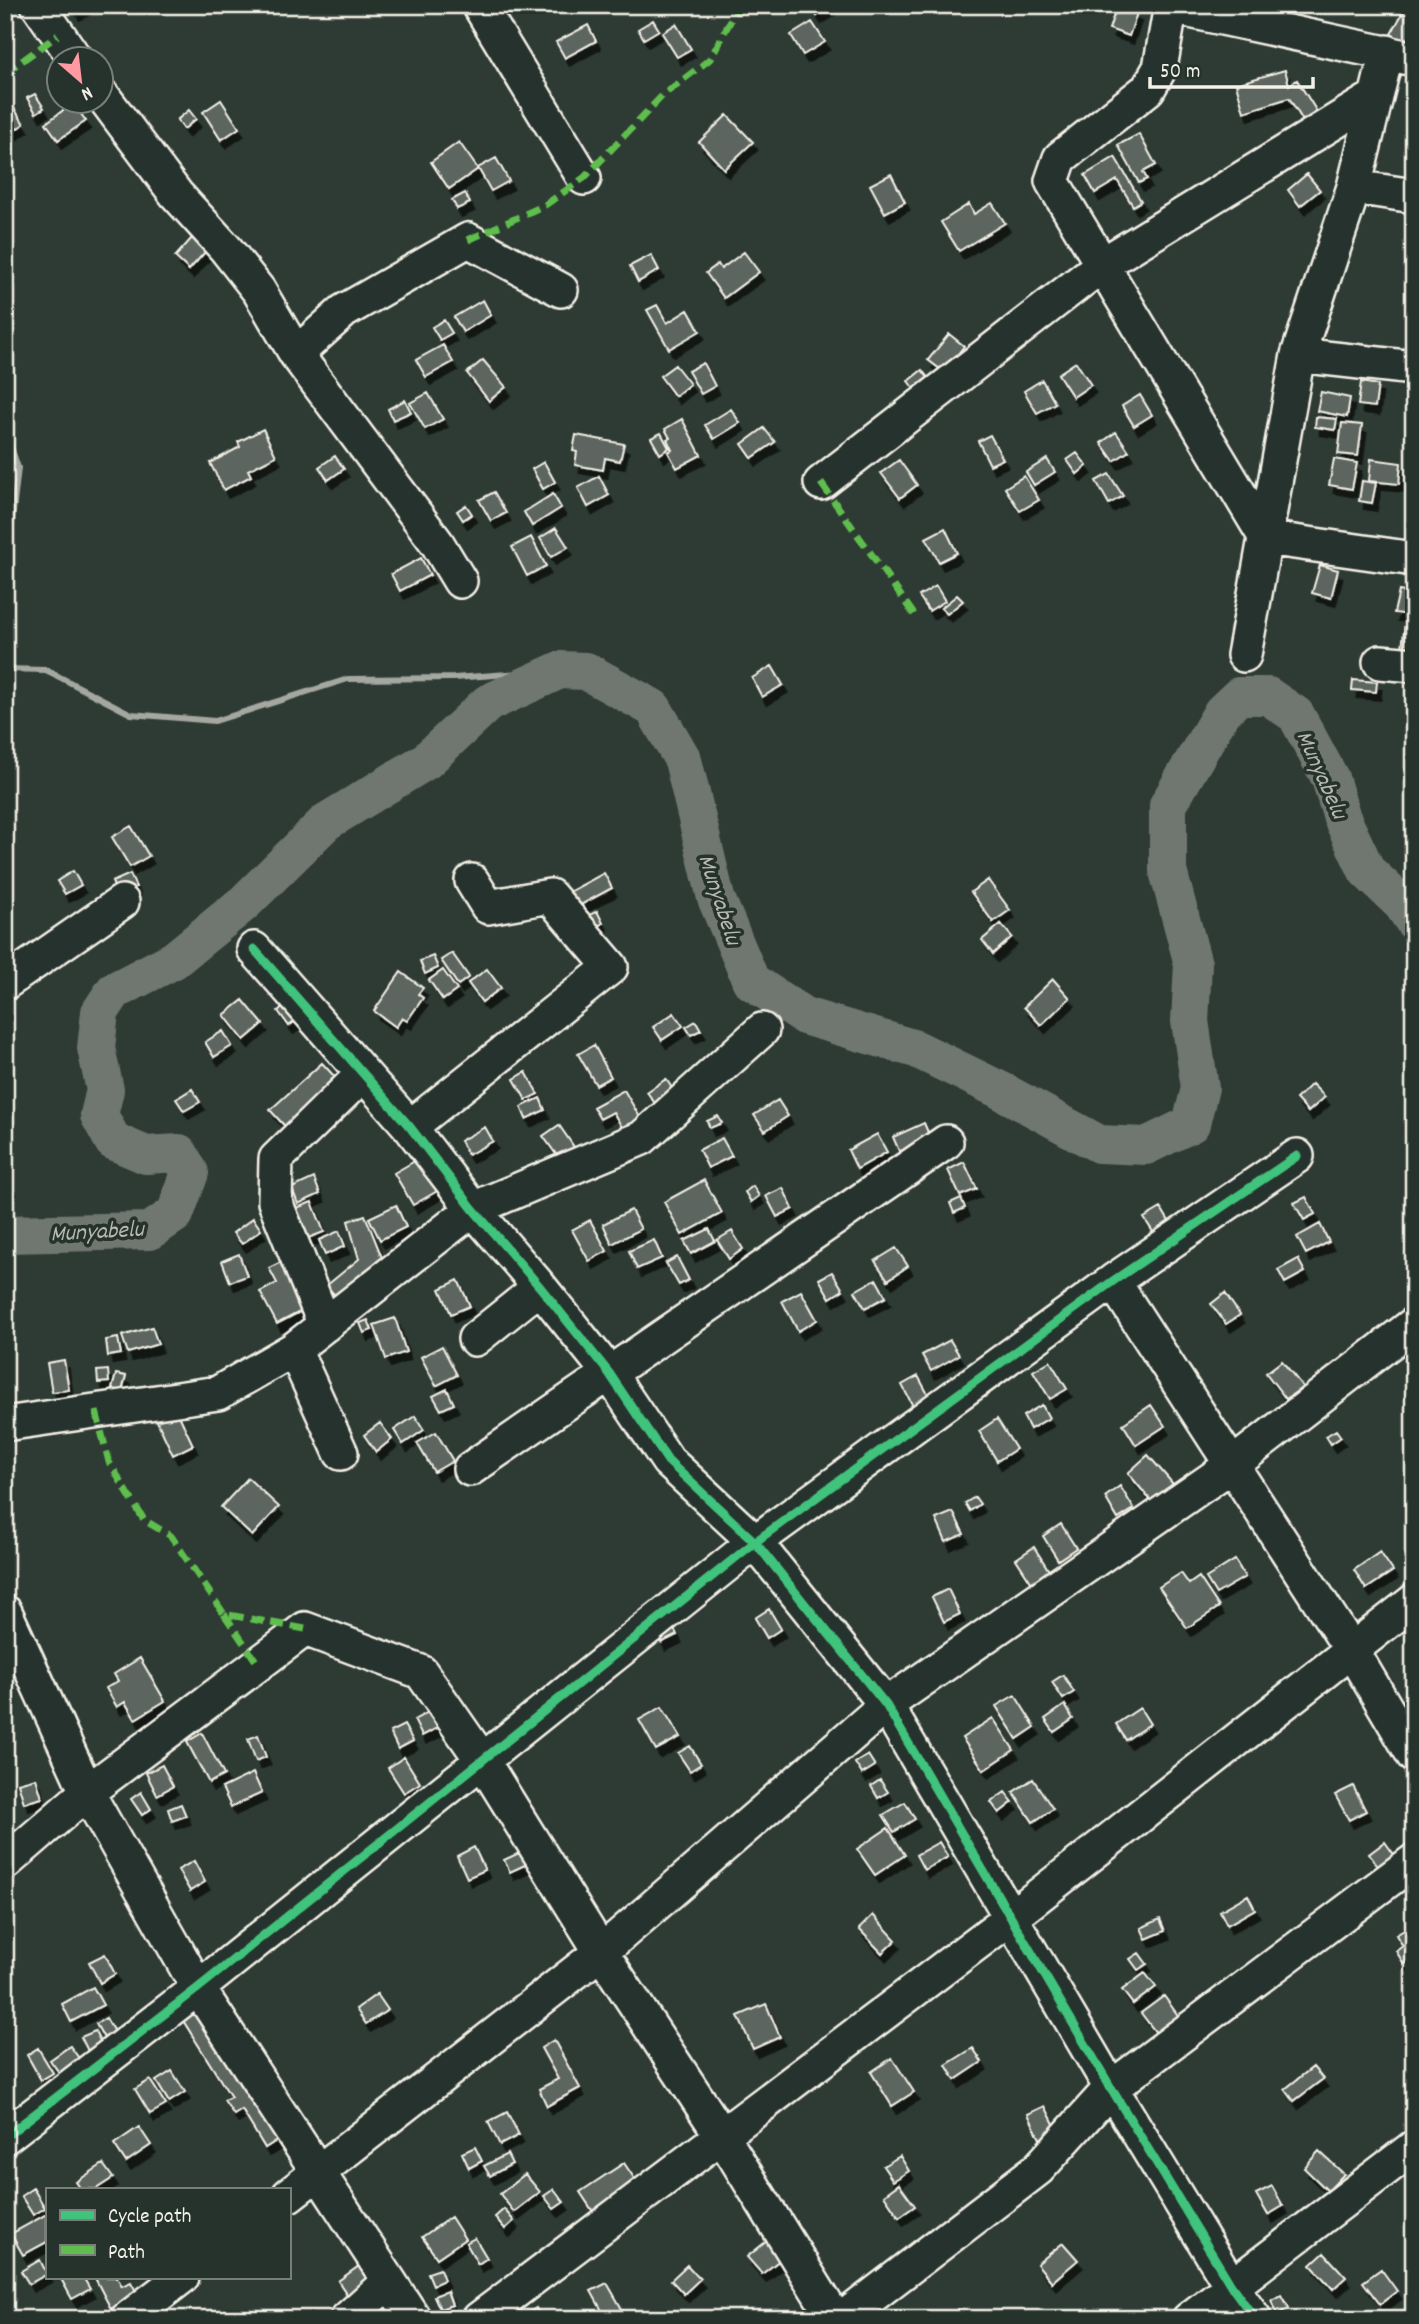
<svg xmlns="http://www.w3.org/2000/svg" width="1419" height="2324" font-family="Dekko,sans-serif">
  <defs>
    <filter id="shadow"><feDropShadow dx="4.5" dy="8" stdDeviation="0" flood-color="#0009"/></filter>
  </defs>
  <rect width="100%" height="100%" fill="#2e3b34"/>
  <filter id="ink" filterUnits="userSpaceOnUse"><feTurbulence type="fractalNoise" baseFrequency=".0143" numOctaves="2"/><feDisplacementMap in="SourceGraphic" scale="14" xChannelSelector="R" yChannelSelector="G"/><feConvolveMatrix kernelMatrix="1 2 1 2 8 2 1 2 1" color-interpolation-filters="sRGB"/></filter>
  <g filter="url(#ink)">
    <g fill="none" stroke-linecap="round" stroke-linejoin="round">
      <path stroke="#a4a8a0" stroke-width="6" d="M5,429L18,468L11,529L5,537
        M5,669L46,670L131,714L215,721L348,679L454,678L560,670"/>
      <path stroke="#6f7770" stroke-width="38" d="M5,1234L150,1231L175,1214L190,1173L179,1153L146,1155L113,1141L99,1115L105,1090L96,1048L100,1012L114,991L174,960L244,903L326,822L426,761L488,703L560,670L586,671L653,708L683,760L716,898L751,981L804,1016L916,1049L1000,1090L1099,1144L1146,1146L1191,1124L1200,1088L1190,1021L1193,964L1168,871V805L1222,712L1239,696H1268L1296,715L1330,778L1342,818L1367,871L1402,904L1414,922"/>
    </g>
    <path fill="#5c655e" stroke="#f4f1e8" stroke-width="2" filter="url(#shadow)" d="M71,5H88L75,12Z
      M810,5H833L817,16Z
      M1117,6L1137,13L1129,36L1109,29Z
      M1405,9L1414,14V30L1406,43L1391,34Z
      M653,20L659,30L644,39L638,29Z
      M812,22L825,42L803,55L791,35Z
      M676,24L691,49L677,57L662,33Z
      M588,25L596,41L565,58L556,42Z
      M1285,70L1289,85L1297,80L1319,115L1305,124L1289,98L1244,112L1236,84Z
      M5,94L24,124L10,133L5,126Z
      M35,94L44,108L36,113L27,98Z
      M221,100L239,128L221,140L203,112Z
      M73,103L86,121L58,140L46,123Z
      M189,110L196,119L184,129L177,120Z
      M727,115L753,142L724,169L699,142Z
      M1139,134L1156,165L1143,172L1147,179L1139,183L1118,145Z
      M459,142L478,169L449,189L431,162Z
      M1115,157L1141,201L1133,206L1117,180L1095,193L1085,175Z
      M496,158L509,181L491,191L478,168Z
      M891,174L905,202L885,213L870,185Z
      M1307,174L1320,190L1300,206L1288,190Z
      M465,193L470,203L457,209L452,200Z
      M992,203L1005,223L959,251L941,222L969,204L974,214Z
      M192,238L206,251L189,270L175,257Z
      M744,252L759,272L724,298L706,273L718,264L721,269Z
      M651,255L659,270L638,282L630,266Z
      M483,300L491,315L463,332L454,317Z
      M657,305L667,323L688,310L700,331L669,349L647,310Z
      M444,320L452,333L440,340L432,327Z
      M949,334L964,346L944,372L928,360Z
      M443,345L453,362L426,377L416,360Z
      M483,360L506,387L489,401L467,373Z
      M1076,362L1091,385L1073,397L1058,374Z
      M703,363L715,386L701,394L688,371Z
      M675,365L690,384L675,396L660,376Z
      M922,370L936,388L922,399L908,381Z
      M1042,380L1055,403L1037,413L1024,391Z
      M1361,382L1378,385L1375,407L1358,405Z
      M1321,392L1350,398L1347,417L1317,411Z
      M428,393L443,419L425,429L410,403Z
      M1140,395L1152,415L1134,426L1122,406Z
      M405,400L411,412L393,420L388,409Z
      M731,409L740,423L714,439L705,425Z
      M1316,417L1337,419L1335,430L1315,427Z
      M682,419L701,455L677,468L668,452L672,450L667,439L670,438L665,429Z
      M1342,423L1362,425L1358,456L1338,454Z
      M764,428L775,442L752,458L742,444Z
      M263,429L276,456L248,470L251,476L224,490L210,463L240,447L238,442Z
      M1116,432L1129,451L1114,461L1101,443Z
      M661,433L669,448L660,454L651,438Z
      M576,435L624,444L620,461L605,458L603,470L575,465L577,452L573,451Z
      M990,435L1003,459L990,465L978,441Z
      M1077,453L1087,466L1077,474L1067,460Z
      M335,456L344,469L328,480L319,467Z
      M1047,459L1055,472L1034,485L1026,472Z
      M1334,459L1357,463L1352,489L1329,485Z
      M1371,459L1401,463L1399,484L1369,481Z
      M899,460L917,485L900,498L881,473Z
      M544,462L555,482L543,489L532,469Z
      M1109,474L1123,496L1109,504L1096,481Z
      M599,476L609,495L588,507L578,488Z
      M1024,476L1039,500L1020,511L1005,488Z
      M1362,481L1376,483L1372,503L1359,501Z
      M494,492L506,513L491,521L479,500Z
      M553,494L561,508L532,526L524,512Z
      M466,505L472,514L463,520L457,511Z
      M556,528L568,547L551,557L540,538Z
      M945,528L957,553L939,562L926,538Z
      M531,537L546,566L527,576L512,547Z
      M421,558L430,575L400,591L391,574Z
      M1320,565L1338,570L1331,598L1312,593Z
      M936,586L945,601L929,611L919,596Z
      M1399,591L1414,594L1410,615L1394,613Z
      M957,595L963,601L947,614L941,608Z
      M1405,623L1414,624V650L1402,648Z
      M772,666L783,685L762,697L752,678Z
      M1353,680L1377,682L1376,692L1352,690Z
      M131,826L149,856L130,867L112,837Z
      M73,871L81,885L65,894L57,881Z
      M604,873L612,888L577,907L569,892Z
      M130,874L136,887L118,895L112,882Z
      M988,880L1010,910L993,922L971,892Z
      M597,911L603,923L596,927L590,915Z
      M1001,924L1012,937L993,954L982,940Z
      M452,953L469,977L458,985L441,960Z
      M433,956L438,968L425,974L420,961Z
      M487,969L501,988L482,1002L468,983Z
      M443,970L457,990L443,1000L429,980Z
      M401,972L423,988L418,994L423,998L407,1021L402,1018L396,1027L374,1011Z
      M1053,979L1070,998L1041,1025L1024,1007Z
      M302,992L314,1006L289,1026L278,1011Z
      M243,1000L263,1024L244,1040L224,1015Z
      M674,1013L683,1026L662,1040L653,1027Z
      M696,1021L701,1030L691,1035L686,1027Z
      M223,1031L232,1046L214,1057L205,1042Z
      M594,1045L611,1077L596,1085L578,1054Z
      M322,1063L346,1089L294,1136L270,1110Z
      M526,1072L538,1094L526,1100L514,1079Z
      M666,1079L680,1100L661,1112L647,1092Z
      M1312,1084L1325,1097L1308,1112L1296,1099Z
      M192,1089L200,1102L184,1111L176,1099Z
      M624,1090L641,1119L623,1129L613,1112L600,1119L593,1107Z
      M540,1098L545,1110L526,1119L521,1107Z
      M778,1100L788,1116L765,1131L754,1115Z
      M718,1116L722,1123L710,1128L707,1121Z
      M924,1123L933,1144L902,1158L893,1137Z
      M559,1125L574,1147L558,1157L543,1136Z
      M485,1127L493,1141L468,1155L460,1141Z
      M877,1134L887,1152L857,1169L848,1150Z
      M722,1138L732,1156L708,1168L699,1150Z
      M427,1154L446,1186L413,1205L394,1173Z
      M964,1162L977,1189L960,1196L948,1170Z
      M314,1178L320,1194L298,1204L292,1188Z
      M704,1180L722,1213L682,1235L664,1202Z
      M753,1186L759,1196L751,1202L745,1192Z
      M783,1188L793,1209L777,1217L766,1196Z
      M1306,1197L1315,1214L1304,1220L1294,1203Z
      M961,1198L965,1208L954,1213L950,1203Z
      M312,1202L324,1232L303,1240L291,1210Z
      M396,1205L406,1227L380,1240L369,1218Z
      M1161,1208L1173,1228L1157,1238L1144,1218Z
      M631,1210L641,1229L612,1244L603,1224Z
      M365,1215L384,1263L341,1301L326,1286L359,1259L348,1221Z
      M253,1218L261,1230L242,1244L233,1233Z
      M590,1220L607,1251L589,1261L572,1230Z
      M1320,1224L1329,1242L1306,1254L1297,1237Z
      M709,1229L715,1241L691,1254L684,1241Z
      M339,1231L345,1246L325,1255L319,1240Z
      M732,1231L743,1249L729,1259L717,1240Z
      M654,1240L662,1258L637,1269L629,1251Z
      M896,1248L908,1266L888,1280L875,1261Z
      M239,1254L247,1276L230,1282L222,1261Z
      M677,1257L689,1280L679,1285L666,1263Z
      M289,1258L313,1305L277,1324L260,1292L277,1283L269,1268Z
      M1298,1259L1305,1272L1285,1283L1278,1270Z
      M832,1272L843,1290L830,1298L819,1279Z
      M876,1279L886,1297L865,1308L855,1291Z
      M458,1280L470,1306L451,1314L440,1289Z
      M801,1291L817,1320L798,1331L782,1301Z
      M1225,1293L1240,1315L1226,1324L1211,1304Z
      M395,1318L406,1352L386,1359L374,1325Z
      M368,1320L372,1330L364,1333L360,1323Z
      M152,1327L158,1344L128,1353L122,1336Z
      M118,1338L121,1354L108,1356L106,1340Z
      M950,1340L959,1355L931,1371L922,1355Z
      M442,1346L457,1375L436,1386L421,1357Z
      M64,1360L69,1390L52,1392L47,1363Z
      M1050,1361L1067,1389L1050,1399L1033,1371Z
      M1282,1361L1303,1387L1286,1399L1266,1373Z
      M108,1370L109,1382L98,1383L97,1371Z
      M116,1374L126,1376L122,1391L112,1389Z
      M918,1376L936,1409L919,1418L902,1385Z
      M447,1389L454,1404L441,1410L433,1396Z
      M1042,1405L1049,1418L1030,1429L1023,1416Z
      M1151,1405L1165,1426L1136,1445L1123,1424Z
      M177,1411L193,1445L173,1455L157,1421Z
      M415,1416L424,1430L403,1444L394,1430Z
      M997,1419L1016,1449L997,1461L979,1431Z
      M380,1423L392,1439L376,1452L364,1435Z
      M1336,1430L1341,1437L1331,1444L1326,1436Z
      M436,1432L453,1461L434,1472L417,1443Z
      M1148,1455L1173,1484L1152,1502L1128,1473Z
      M248,1478L279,1507L252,1536L221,1507Z
      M1120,1486L1134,1509L1118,1519L1105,1497Z
      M975,1497L980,1504L970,1511L965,1503Z
      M953,1512L964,1534L946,1542L936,1519Z
      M1061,1524L1076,1548L1058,1560L1043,1536Z
      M1034,1547L1053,1577L1035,1588L1016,1559Z
      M1380,1552L1393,1571L1366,1589L1354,1570Z
      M1235,1560L1245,1577L1216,1594L1206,1578Z
      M1181,1573L1189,1584L1199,1577L1219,1607L1187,1628L1159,1587Z
      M948,1589L960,1614L944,1622L932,1597Z
      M769,1609L781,1629L767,1638L755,1618Z
      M669,1618L677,1635L661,1643L653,1626Z
      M140,1658L165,1701L135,1719L125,1702L117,1707L106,1688L118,1681L114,1674Z
      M1063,1675L1074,1692L1063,1699L1052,1682Z
      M1015,1695L1035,1727L1017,1739L996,1706Z
      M1065,1705L1073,1719L1054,1732L1045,1719Z
      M662,1707L680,1737L656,1750L639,1720Z
      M1140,1708L1150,1724L1126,1740L1116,1724Z
      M432,1710L441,1726L422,1736L414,1720Z
      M993,1718L1014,1750L984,1770L962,1738Z
      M404,1725L413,1741L398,1749L390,1732Z
      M202,1733L224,1775L209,1783L187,1742Z
      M258,1735L266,1757L256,1761L248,1739Z
      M690,1746L701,1764L690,1771L678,1753Z
      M868,1755L875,1766L862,1774L855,1763Z
      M404,1757L420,1783L404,1793L388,1768Z
      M162,1765L173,1786L157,1795L146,1773Z
      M253,1773L262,1793L231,1807L222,1788Z
      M36,1778L42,1798L24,1803L18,1783Z
      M1033,1779L1053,1809L1033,1822L1013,1792Z
      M880,1780L888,1792L878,1798L871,1786Z
      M1353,1786L1366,1811L1349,1820L1335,1795Z
      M141,1792L151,1809L142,1815L131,1799Z
      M1005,1792L1013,1802L999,1813L991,1802Z
      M905,1802L915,1819L894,1832L883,1815Z
      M181,1804L186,1816L172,1821L168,1809Z
      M888,1828L905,1855L875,1875L857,1849Z
      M939,1842L948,1857L924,1870L916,1855Z
      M1385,1842L1403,1867L1387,1879L1369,1854Z
      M474,1847L485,1870L467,1878L457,1856Z
      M521,1852L527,1864L510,1872L504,1860Z
      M194,1861L205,1882L190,1891L178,1870Z
      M1248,1895L1255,1909L1227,1925L1220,1911Z
      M873,1915L896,1940L882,1953L859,1929Z
      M1160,1919L1165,1931L1146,1939L1141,1928Z
      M1414,1924V1965L1411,1961L1404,1964L1396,1951L1403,1946L1396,1935Z
      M1139,1953L1147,1964L1138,1970L1130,1959Z
      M105,1954L115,1974L100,1983L89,1962Z
      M1145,1973L1156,1987L1133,2004L1122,1990Z
      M93,1987L103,2005L71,2022L62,2004Z
      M377,1994L388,2010L366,2024L356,2009Z
      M1164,1996L1182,2021L1160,2038L1141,2013Z
      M766,2004L780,2037L753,2049L738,2016Z
      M203,2006L284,2136L265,2148L242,2110L234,2115L224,2100L231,2097L182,2019Z
      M106,2018L114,2032L104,2038L96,2024Z
      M95,2031L102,2045L88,2051L81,2037Z
      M554,2040L580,2088L547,2106L539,2089L558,2079L541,2048Z
      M70,2046L81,2061L61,2075L50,2060Z
      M38,2048L53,2073L41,2080L27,2055Z
      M973,2048L982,2062L955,2080L946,2065Z
      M892,2058L914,2092L892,2106L871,2072Z
      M1313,2067L1323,2079L1294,2101L1285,2089Z
      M172,2071L185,2092L169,2102L156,2081Z
      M150,2080L166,2105L150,2114L135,2089Z
      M1045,2106L1057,2130L1040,2139L1028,2114Z
      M507,2112L519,2135L500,2145L488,2122Z
      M139,2127L151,2145L126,2162L114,2144Z
      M475,2147L482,2161L469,2168L462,2153Z
      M1319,2151L1344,2174L1328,2191L1304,2168Z
      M507,2154L512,2164L490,2176L484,2166Z
      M900,2156L909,2171L893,2181L883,2166Z
      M624,2163L638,2184L594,2213L580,2192Z
      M103,2164L113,2178L96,2189H81L76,2182Z
      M525,2174L540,2192L514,2212L500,2194Z
      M899,2184L915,2206L899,2217L884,2195Z
      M1272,2186L1283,2206L1268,2215L1256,2194Z
      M33,2188L45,2208L33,2215L21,2196Z
      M554,2189L564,2202L554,2209L544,2196Z
      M504,2209L514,2221L505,2229L495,2217Z
      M47,2214V2242L23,2255L11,2234Z
      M451,2217L465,2239L437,2258L422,2237Z
      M475,2238L487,2258L478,2264L466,2243Z
      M767,2241L781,2259L762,2274L747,2257Z
      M1063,2243L1078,2260L1052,2282L1037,2264Z
      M1324,2253L1346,2277L1333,2289L1311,2265Z
      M40,2260L47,2274L29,2284L21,2271Z
      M687,2265L700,2279L684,2294L671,2280Z
      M359,2266L378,2294L357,2309L338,2281Z
      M440,2269L444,2280L433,2285L428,2273Z
      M1381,2269L1397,2291L1380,2304L1363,2282Z
      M60,2277H83L90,2289L72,2299Z
      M98,2277H117L122,2286L131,2282L138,2295L111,2309L95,2278Z
      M607,2283L622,2309L606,2318L591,2291Z
      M447,2291L452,2305L440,2309L434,2296Z
      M1282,2295L1289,2308L1278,2314L1271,2300Z
      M536,2308L542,2319H527L525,2315Z
      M766,2311L772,2319H756Z"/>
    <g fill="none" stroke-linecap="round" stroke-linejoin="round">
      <g stroke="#f4f1e8" stroke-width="38">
        <path id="minor" d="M38,5L76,60
          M479,5L584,178
          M1171,5L1160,68L1148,89L1060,158L1052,181L1266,538L1414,559
          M1171,7L1414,59
          M102,95L176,194L226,249L259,291L296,354L437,543L460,581
          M1354,187L1414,196
          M296,354L344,311L468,240L561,290
          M1298,355L1414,368
          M821,483L1103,264L1375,97
          M1244,655L1298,355L1354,187L1387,52
          M1380,662L1414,665
          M254,949L410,1127L473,1209L540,1287L609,1373L668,1461L755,1542L886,1705L1111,2088L1232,2287L1255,2319
          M5,983L122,902
          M410,1127L611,967L550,896L488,907L472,881
          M1113,1281L1352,1651L1414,1756
          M325,1325L275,1202L276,1159L363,1074
          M475,1339L540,1287
          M294,1349L341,1453
          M5,1424L218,1393L294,1349L473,1209L642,1138L762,1030
          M470,1469L946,1142
          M5,1612L87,1792L198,1988L414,2319
          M5,1863L87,1792L305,1629L421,1672L482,1760L601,1952L722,2136L835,2319
          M5,2137L198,1988L755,1542L1113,1281L1297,1156
          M289,2195L601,1952L886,1705L1232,1465L1414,1324
          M127,2319L182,2277
          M347,2319L389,2281
          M479,2319L1010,1918L1414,1601
          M842,2319L1038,2169L1111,2088L1414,1861
          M1189,2319L1414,2147"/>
      </g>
      <use href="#minor" stroke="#26332d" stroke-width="33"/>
      <path stroke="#5fbe4e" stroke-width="7" stroke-dasharray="14 7" stroke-linecap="butt" d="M5,73L58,35
        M468,240L545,205L584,178L662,96L710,59L739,5
        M821,483L915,616
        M96,1411L109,1462L144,1520L171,1536L224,1614L305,1629
        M224,1614L258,1664"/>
      <g stroke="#26332d" stroke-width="13">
        <path id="cycleway" d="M254,949L410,1127L473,1209L540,1287L609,1373L668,1461L755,1542L886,1705L1111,2088L1232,2287L1255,2319
          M5,2137L198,1988L755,1542L1113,1281L1297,1156"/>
      </g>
      <use href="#cycleway" stroke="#40c37c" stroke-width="9"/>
    </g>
  </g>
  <g text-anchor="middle" stroke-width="7" stroke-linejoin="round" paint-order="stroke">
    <g font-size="24" font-style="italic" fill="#b8bab2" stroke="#26332d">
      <text transform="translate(1323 774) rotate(66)" y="8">Munyabelu</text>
      <text transform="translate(721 899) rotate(72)" y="8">Munyabelu</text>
      <text transform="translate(97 1230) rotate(-3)" y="8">Munyabelu</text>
    </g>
  </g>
  <rect width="1419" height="2324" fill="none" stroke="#26332d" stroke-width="28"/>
  <rect x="14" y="14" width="1391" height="2296" fill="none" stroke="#f4f1e8" stroke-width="2.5" filter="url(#ink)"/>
  <rect x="46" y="2188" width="245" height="91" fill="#26332d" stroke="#787f78" stroke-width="2"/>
  <rect x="60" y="2210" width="35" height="10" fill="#40c37c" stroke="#787f78" stroke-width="2"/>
  <text x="108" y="2222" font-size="21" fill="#f4f1e8">Cycle path</text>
  <rect x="60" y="2245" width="35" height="10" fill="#5fbe4e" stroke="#787f78" stroke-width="2"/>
  <text x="108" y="2258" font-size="21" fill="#f4f1e8">Path</text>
  <g transform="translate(80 80) rotate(152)"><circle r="33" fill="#26332d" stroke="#787f78" stroke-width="2"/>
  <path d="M0-5L12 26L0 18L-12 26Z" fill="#ff9aa2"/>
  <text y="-10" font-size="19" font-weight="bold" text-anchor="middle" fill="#f4f1e8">N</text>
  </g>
  <path d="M1150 77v10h163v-10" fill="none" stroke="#f4f1e8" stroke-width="3.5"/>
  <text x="1160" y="77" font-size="21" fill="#f4f1e8" stroke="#26332d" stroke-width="5" paint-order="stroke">50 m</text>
</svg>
